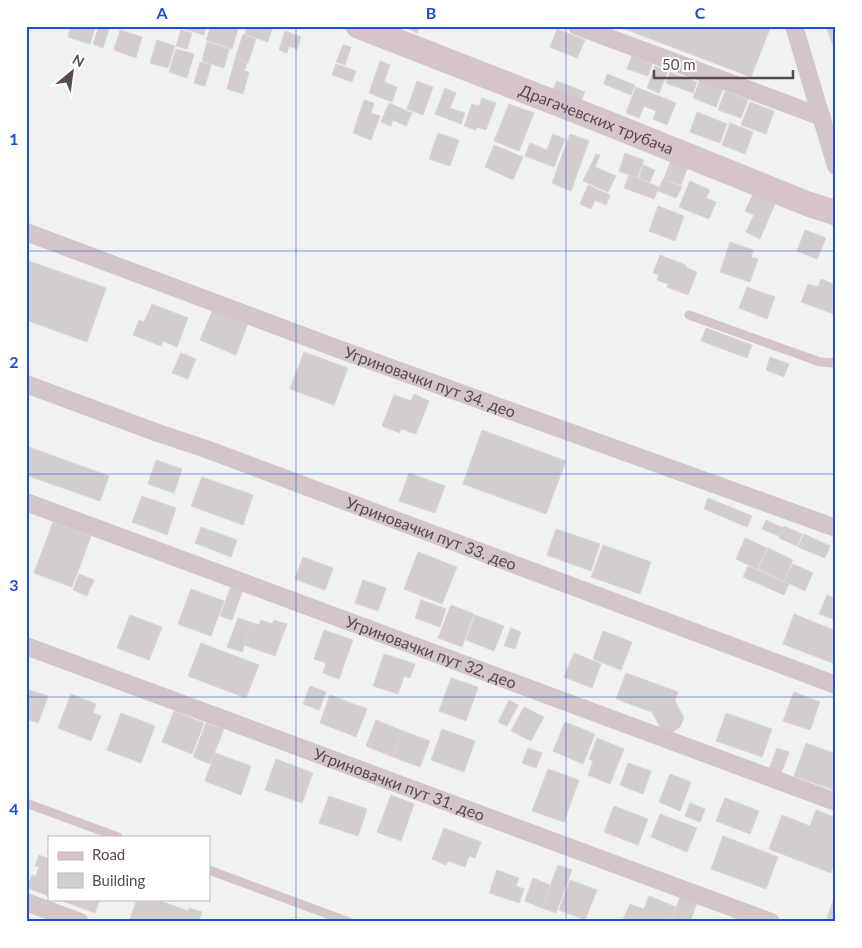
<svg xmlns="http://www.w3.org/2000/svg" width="862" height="948" font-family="Lato,sans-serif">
  <rect width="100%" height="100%" fill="#f0f2f0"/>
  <path fill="#d4cdce" stroke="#dad4d5" d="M71,26H89L95,28L90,44L68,37Z
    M99,26H110L103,48L93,44Z
    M182,26H206L204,35L181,28Z
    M211,26H239L232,49L206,40Z
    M247,26H273L268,42L245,34Z
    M403,26H420L417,33Z
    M617,26H771L751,77Z
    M826,26H836V45L833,46Z
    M557,29L585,40L577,58L550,47Z
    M120,30L142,37L136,58L114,50Z
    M181,30L192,33L187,49L176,46Z
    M285,31L301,37L297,49L289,46L287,53L279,50Z
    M243,34L256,39L248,63L235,59Z
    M157,40L175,46L168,68L150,63Z
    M207,42L229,49L224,68L202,61Z
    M343,45L351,47L345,65L336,62Z
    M176,49L194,54L187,78L169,72Z
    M632,56L652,64L648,76L627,69Z
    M235,59L247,63L244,71L249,72L243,94L227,89Z
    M380,61L390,65L384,82L397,87L392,102L369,93Z
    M200,62L211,65L205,86L194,83Z
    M336,64L356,71L352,82L332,75Z
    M655,66L668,71L659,93L647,88Z
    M670,72L697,82L693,93L666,83Z
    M607,74L635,85L631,95L604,84Z
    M700,80L723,89L716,107L693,98Z
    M417,81L433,87L423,115L407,109Z
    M557,81L585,92L581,101L553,90Z
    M636,87L676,103L667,125L653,119L656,111L644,106L639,118L626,113Z
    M445,88L456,93L450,108L465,113L461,124L435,114Z
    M725,91L748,100L741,118L718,110Z
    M482,98L496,103L486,130L477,127L476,130L464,126L472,104L479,106Z
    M364,100L374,103L371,113L380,116L371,140L353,133Z
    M750,102L774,111L766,134L741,125Z
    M389,103L412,113L406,126L393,120L391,126L381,122Z
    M509,104L534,113L519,151L494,141Z
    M697,112L727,124L720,143L690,132Z
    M730,123L753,132L745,154L722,145Z
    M438,133L459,140L450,166L429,159Z
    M553,134L565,139L554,167L525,156L530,143L547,150Z
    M570,134L589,141L571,191L552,183Z
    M494,145L523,157L513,180L485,167Z
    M625,153L644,160L637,178L619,171Z
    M596,154L600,155L595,167L616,176L608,192L583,181Z
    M672,157L689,164L681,185L664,179Z
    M643,165L655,170L650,182L639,178Z
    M629,175L659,187L654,199L624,188Z
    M663,179L682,187L676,198L658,191Z
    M690,181L710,190L706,198L716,202L709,219L679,207Z
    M588,185L610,195L606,205L595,200L591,209L580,204Z
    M755,190L777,199L760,239L746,232L754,215L745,211Z
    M658,206L684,216L675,241L649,231Z
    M805,230L826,238L817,259L797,251Z
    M730,242L753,250L751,257L758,259L750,282L720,272Z
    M660,255L686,265L685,267L697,272L688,295L667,287L668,284L657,280L659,275L653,273Z
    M26,260L106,288L87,342L26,320Z
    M821,279L836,285V310L834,314L801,302L808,284L818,287Z
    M747,287L775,297L767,319L739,308Z
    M152,304L188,318L177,347L163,341L161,346L133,335L139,320L144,322Z
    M213,309L248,323L236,355L200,340Z
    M706,328L752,345L747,358L701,341Z
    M304,352L348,368L334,405L290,389Z
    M181,353L196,359L188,379L172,373Z
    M770,357L789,364L784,377L766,370Z
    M414,394L429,401L416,434L401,429L400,433L382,426L394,395L411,401Z
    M482,430L566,461L546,514L463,484Z
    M26,446L109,476L100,501L26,475Z
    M156,460L182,469L174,493L148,484Z
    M409,473L445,486L435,513L399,501Z
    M202,477L253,495L243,525L191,506Z
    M142,496L176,508L167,535L132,522Z
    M708,498L752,516L747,527L704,509Z
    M766,520L783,528L779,536L762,529Z
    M53,522L91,536L72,587L34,573Z
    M784,526L802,534L797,546L779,538Z
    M201,527L237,540L231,557L195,543Z
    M556,529L600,544L591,571L547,555Z
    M804,534L830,546L825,558L798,547Z
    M745,538L767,548L757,569L736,559Z
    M603,545L651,562L640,594L591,577Z
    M768,548L793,560L784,581L758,569Z
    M418,552L457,567L442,604L404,589Z
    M303,557L333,568L325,590L295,579Z
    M793,564L813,573L805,591L784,581Z
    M748,566L789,584L784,595L743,577Z
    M79,574L94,580L87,596L73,590Z
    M363,580L386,588L378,611L355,603Z
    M231,586L243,590L232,620L220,616Z
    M191,589L224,601L211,636L178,624Z
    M827,595L836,599V620L819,614Z
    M421,600L446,609L440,627L415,618Z
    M451,605L474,614L462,647L438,638Z
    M794,614L836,631L835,664L783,644Z
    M130,615L162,627L149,660L117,648Z
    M475,615L504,626L494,651L466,640Z
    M238,618L253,623L242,652L227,647Z
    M261,620L272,624L274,620L287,624L275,656L244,645L253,623L259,625Z
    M511,628L521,632L515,649L504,646Z
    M324,630L353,640L339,679L323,673L326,663L314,659Z
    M603,631L632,642L621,670L593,659Z
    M201,643L259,665L246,698L188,676Z
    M574,653L601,664L592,688L564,677Z
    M384,654L415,664L410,678L404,676L398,694L373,686Z
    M626,673L678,692L675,701L684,718L680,727L672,733H663L652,712L616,699Z
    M451,678L478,687L466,721L439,711Z
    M310,686L326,692L319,710L303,704Z
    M26,689L48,696L38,723L26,719Z
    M794,692L820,702L810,730L783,721Z
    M71,694L96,704L93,713L101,716L91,741L58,728Z
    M330,695L367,709L356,737L320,723Z
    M509,700L518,705L507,726L498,722Z
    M524,707L544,717L531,741L511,731Z
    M174,711L204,723L192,754L162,742Z
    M121,713L155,726L141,763L107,750Z
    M726,713L772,729L762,757L716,741Z
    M376,720L403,731L393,757L366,746Z
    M565,722L595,734L583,764L553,751Z
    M206,723L224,729L210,764L193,757Z
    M442,729L475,741L464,772L431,760Z
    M403,731L430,741L420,767L393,757Z
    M597,738L624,749L610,784L588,775L593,761L589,759Z
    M806,743L836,754V784L834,790L794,776Z
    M528,748L542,753L536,768L522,763Z
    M777,748L789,752L781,774L769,769Z
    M215,753L251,766L241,795L205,781Z
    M276,759L313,773L302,803L265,790Z
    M628,763L651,771L643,794L620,785Z
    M548,769L579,780L564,822L532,811Z
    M670,774L691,782L680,811L659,802Z
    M391,795L414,804L401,841L377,832Z
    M329,796L367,809L358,836L319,823Z
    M725,798L759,811L750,834L716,821Z
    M690,803L705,809L700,822L685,816Z
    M614,806L648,819L638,845L604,832Z
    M816,810L836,818V860L831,873L769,849L782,815L810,826Z
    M660,814L697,828L687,852L651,837Z
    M444,828L481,842L475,858L469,856L465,867L448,861L446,865L432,859Z
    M723,836L778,857L766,889L711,869Z
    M39,855L49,859V896L27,888L32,875L36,876L39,867L35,866Z
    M558,865L572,870L556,913L542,908Z
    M497,870L519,878L516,886L524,889L519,903L489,893Z
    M533,878L550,885L542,908L525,901Z
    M570,880L597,890L585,920L559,910Z
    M836,893V921L827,918Z
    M649,896L676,907L669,922H622L630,904L644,909Z
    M680,897L697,903L690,922H670Z
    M58,899H94L99,901L95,913Z
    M137,899H155L188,911L189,908L202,912L198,922H129Z"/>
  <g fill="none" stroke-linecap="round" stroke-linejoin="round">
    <path stroke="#d3c5c9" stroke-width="9" d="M689,315L820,362L831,363L836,361
      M26,803L118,837
      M209,870L349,922"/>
    <g stroke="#d3c5c9" stroke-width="18">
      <path d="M577,26L822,117"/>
      <path d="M794,26L836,166"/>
      <path id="s1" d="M26,232L333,347L836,528"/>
      <path id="s2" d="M26,384L158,433L206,449L836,685"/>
      <path id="s3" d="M26,502L836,802"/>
      <path id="s4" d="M26,646L771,922"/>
      <path d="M26,902L80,922"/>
    </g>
    <path stroke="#d6c4c9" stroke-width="25" id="s5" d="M358,26L607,123L808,204L836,213"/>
  </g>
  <path fill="none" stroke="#1d4ed8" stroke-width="1" stroke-opacity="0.55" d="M296,26V922M566,26V922M26,251H836M26,474H836M26,697H836"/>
  <g text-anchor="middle" stroke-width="4" stroke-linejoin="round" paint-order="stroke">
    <g font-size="16" fill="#5b494f" stroke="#fff">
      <text dy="6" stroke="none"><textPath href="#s5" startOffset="256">Драгачевских трубача</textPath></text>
      <text dy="6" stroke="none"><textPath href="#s1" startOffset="431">Угриновачки пут 34. део</textPath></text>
      <text dy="6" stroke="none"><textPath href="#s2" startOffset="432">Угриновачки пут 33. део</textPath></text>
      <text dy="6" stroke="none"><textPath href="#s3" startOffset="432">Угриновачки пут 32. део</textPath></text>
      <text dy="6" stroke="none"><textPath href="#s4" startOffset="398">Угриновачки пут 31. део</textPath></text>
    </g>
  </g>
  <rect width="862" height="948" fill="none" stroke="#ffffff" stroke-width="55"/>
  <rect x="48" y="836" width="162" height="65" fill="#ffffff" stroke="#bdb6b9"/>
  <rect x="58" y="852" width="25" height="8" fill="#d6c4c9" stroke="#bdb6b9"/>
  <text x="92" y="860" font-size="15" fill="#5b494f">Road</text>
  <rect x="58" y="873" width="25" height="15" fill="#d4cdce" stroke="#bdb6b9"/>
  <text x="92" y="886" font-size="15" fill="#5b494f">Building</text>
  <g transform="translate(72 72) rotate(29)" stroke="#ffffff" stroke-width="4" paint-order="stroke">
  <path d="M0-4L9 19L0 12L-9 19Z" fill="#5b494f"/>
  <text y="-8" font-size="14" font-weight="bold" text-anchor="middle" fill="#5b494f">N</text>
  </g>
  <path d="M654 70v8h139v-8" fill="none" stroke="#5b494f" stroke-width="2.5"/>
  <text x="662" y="70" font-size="15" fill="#5b494f" stroke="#ffffff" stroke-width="4" paint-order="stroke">50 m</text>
  <rect x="28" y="28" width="806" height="892" fill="none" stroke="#1d4ed8" stroke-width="2"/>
  <g font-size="16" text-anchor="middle" font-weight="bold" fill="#1d4ed8">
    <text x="162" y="19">A</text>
    <text x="431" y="19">B</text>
    <text x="700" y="19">C</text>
    <text x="14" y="145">1</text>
    <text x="14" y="368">2</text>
    <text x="14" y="591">3</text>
    <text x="14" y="815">4</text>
  </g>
</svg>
